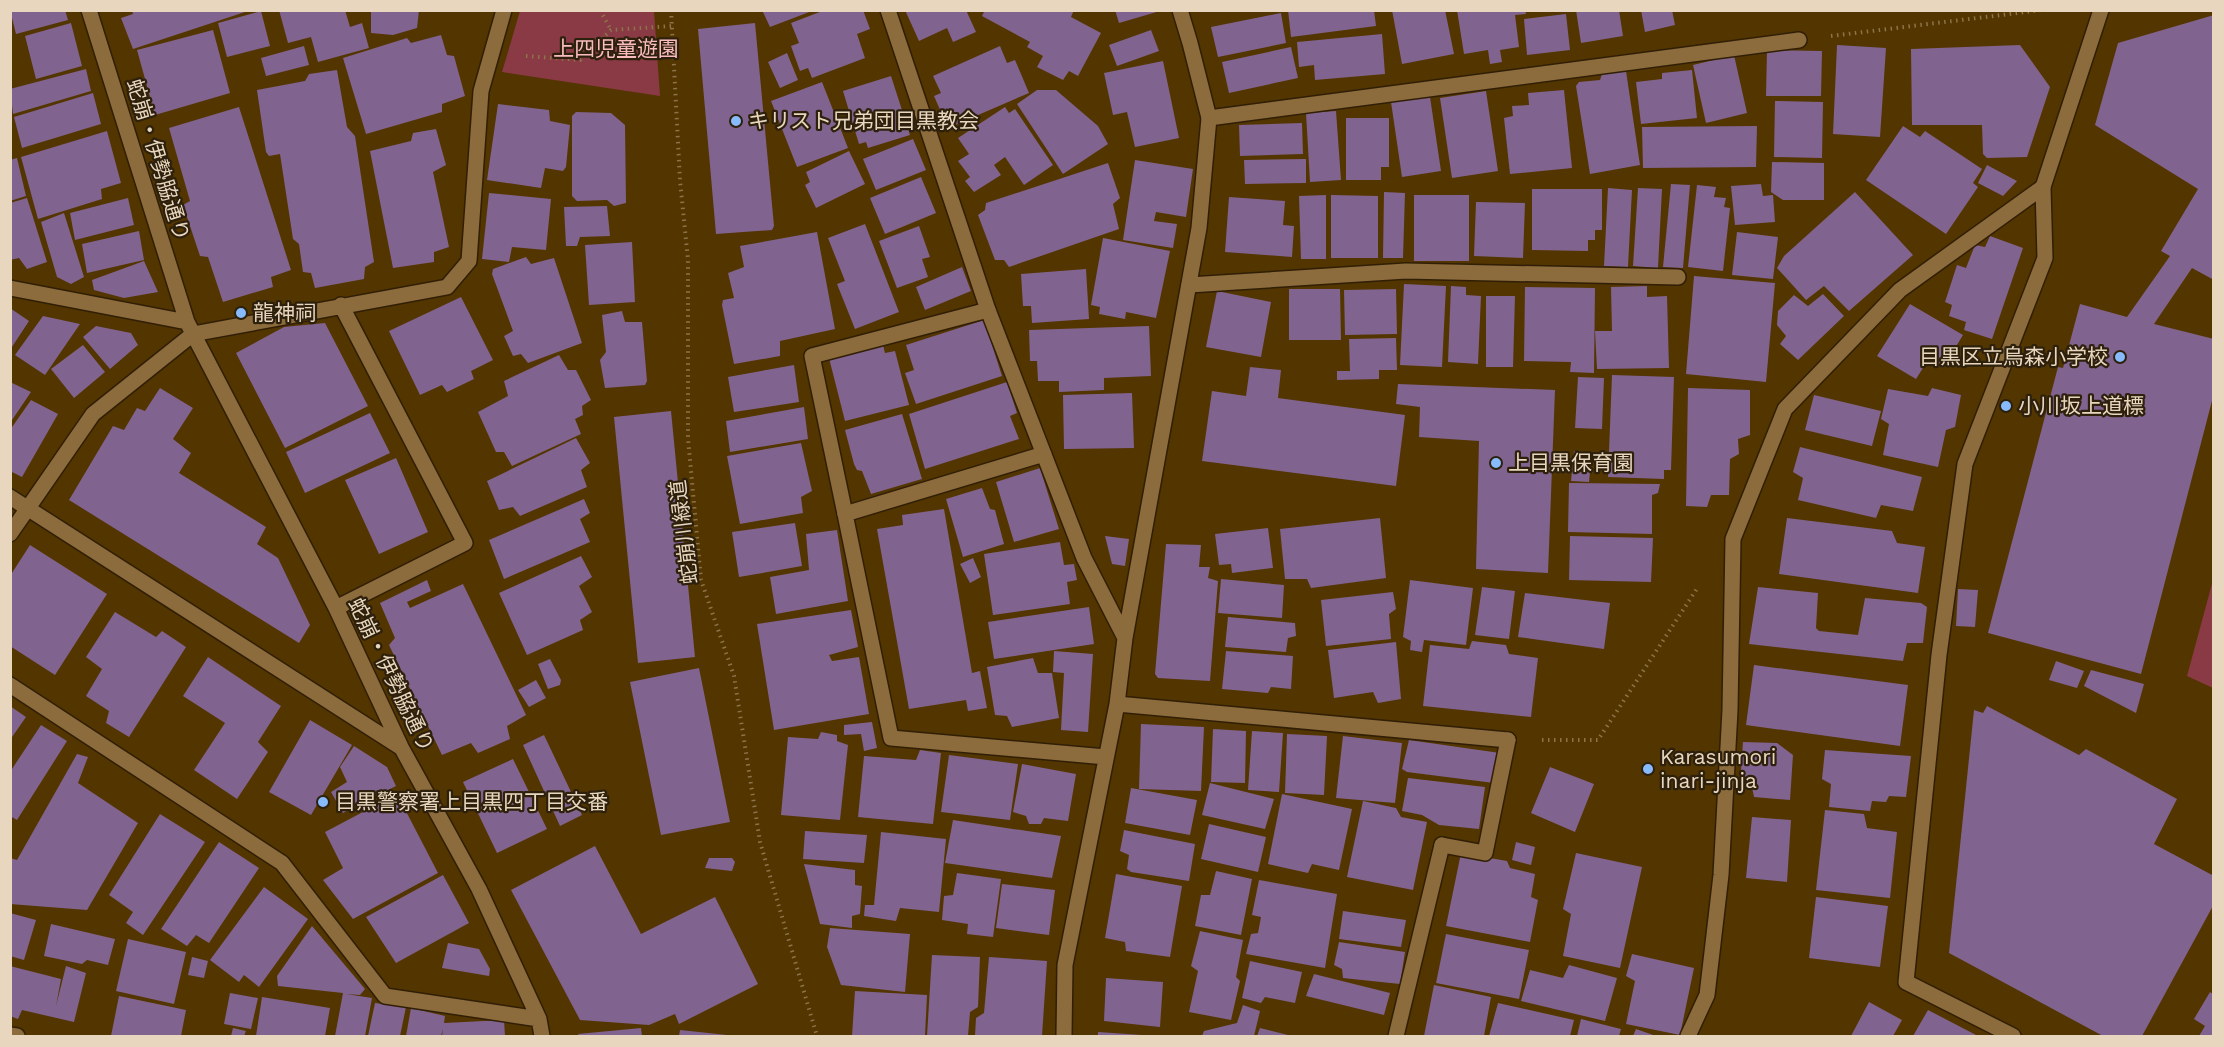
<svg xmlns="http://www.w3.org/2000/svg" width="2224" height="1047" font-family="'Work Sans','Noto Sans JP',sans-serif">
  <rect width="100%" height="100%" fill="#533500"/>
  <path fill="#893a44" d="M520,11H654L660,96L502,72Z
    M2213,580V688L2187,676Z"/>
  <path fill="#81638f" d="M10,10H65L68,20L16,34Z
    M132,10H248V11L133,49L121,18L133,14Z
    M279,10H345L350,27L362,23L369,48L318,62L311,37L288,43Z
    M371,10H419L417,28L393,35L371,33Z
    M762,10H812V11L770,27Z
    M825,10H863L870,29L857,34L865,58L812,78L808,68L800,71L791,46L799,43L791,23Z
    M905,10H966L976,32L953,42L947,28L919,41Z
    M985,10H1074L1071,17L1101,33L1078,76L1069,71L1063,80L1037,67L1043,56L1027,47L1030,42L982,16Z
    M1115,10H1160V11L1119,23Z
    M1288,10H1374L1376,26L1291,37Z
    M1392,10H1445L1454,54L1402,64Z
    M1457,10H1525L1526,14L1515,15L1519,47L1500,50L1502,62L1490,64L1488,50L1464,54Z
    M1576,10H1619L1623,36L1581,43Z
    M1641,10H1672L1675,25L1645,32Z
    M261,11L270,46L227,57L218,23Z
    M1281,13L1286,43L1218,57L1211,27Z
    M1566,14L1570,50L1527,55L1524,19Z
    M2214,15V280L2192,268L2154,324L2214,339V393L2141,674L1988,633L2058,367L2063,368L2080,304L2127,317L2170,256L2161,251L2198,189L2095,125L2118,43Z
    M71,23L82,66L36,79L25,36Z
    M755,23L774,226L772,230L716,234L698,29Z
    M213,30L230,93L155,115L137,50Z
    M1151,30L1159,51L1117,66L1109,45Z
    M1382,34L1385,74L1315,80L1314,65L1299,67L1297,42Z
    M441,35L447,55L454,56L465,96L442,104V112L366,134L343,58L407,38L411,43Z
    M1837,45L1886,48L1880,137L1833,134Z
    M2020,45L2050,87L2027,157L1987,158L1983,154L1982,125H1912L1911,49Z
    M304,46L309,65L266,76L261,58Z
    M1000,46L1007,63L1015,60L1029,93L948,128L934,96L941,93L933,76Z
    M1291,47L1298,78L1229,93L1222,62Z
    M1767,50L1822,51L1821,96H1766Z
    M787,53L798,80L780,88L768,62Z
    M1734,55L1747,113L1706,123L1693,65Z
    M1163,61L1179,138L1135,147L1127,112L1113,115L1104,73Z
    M86,69L91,91L13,114L10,89Z
    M337,70L347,127L355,136L374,262L365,267L364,279L315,288L311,273L303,272L299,244L293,239L280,154L269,156L266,152L257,90L305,81L309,74Z
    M1692,70L1697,118L1641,124L1636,82L1662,79V73Z
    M1626,71L1640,165L1590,174L1576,86L1579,82L1600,80L1602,74Z
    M891,76L910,135L868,148L866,142L859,144L843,91Z
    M822,82L848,148L797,167L771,101Z
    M1037,90H1056L1098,126L1108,144L1063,174L1017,104Z
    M1564,90L1572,168L1510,174L1504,118L1513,116L1512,106L1529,105L1528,93Z
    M1486,91L1498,171L1452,178L1440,98Z
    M93,93L101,124L22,148L14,117Z
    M1430,97L1441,171L1402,177L1391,102Z
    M1775,101L1823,102L1822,158L1774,157Z
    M498,104L549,110L550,121L570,125L566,167L563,171L545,168L541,188L487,180Z
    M239,107L291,270L271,277L273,287L223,302L208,257L200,256L183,205L190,201L169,128Z
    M1005,107L1009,113L1015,109L1053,165L1024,185L1005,157L994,165L1001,175L974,192L965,181L970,177L958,161L969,154L958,138Z
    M1336,111L1341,180L1310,182L1306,113Z
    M576,112L611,113L625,125L626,203L614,206L607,200L577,201L572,196V116Z
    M1346,118H1389V167H1381V180H1346Z
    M1302,123L1303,154L1240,156L1239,125Z
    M1757,126L1756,167L1643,168L1642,127Z
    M1903,126L1920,137L1925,131L1982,169L1973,183L1978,187L1946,234L1866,180Z
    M436,129L446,165L433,172L449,247L434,252V262L393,268L370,151L411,141L413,133Z
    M107,131L121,183L101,189L102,199L38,219L21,157Z
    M913,139L926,170L876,190L863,159Z
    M849,151L865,184L816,208L805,185L810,182L806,172Z
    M17,158L26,196L10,201V160Z
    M1306,159V183L1245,184L1244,160Z
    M1135,160L1193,169L1186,217L1156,212L1154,221L1177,224L1173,248L1123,240Z
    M1772,162L1824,163V200H1783L1771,192Z
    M1108,163L1120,198L1113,204L1119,229L1009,267L1004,260H995L978,215L985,210L986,203Z
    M1987,165L2017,181L2003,196L1978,183Z
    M921,177L936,213L885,234L870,198Z
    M1671,184L1690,185L1683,268L1663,267Z
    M1761,184L1763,196L1773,195L1775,222L1735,225L1731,186Z
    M1697,185L1716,187L1714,197L1726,198L1724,207L1730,208L1723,271L1688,267Z
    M1608,188L1632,190L1628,267L1604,266Z
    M1638,188L1662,189L1658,268L1633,266Z
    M1532,189H1602V230H1595V240H1588V251L1532,250Z
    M1384,192L1405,193L1403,258H1383Z
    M1855,192L1913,255L1849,311L1824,286L1806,300L1777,268L1784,256Z
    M489,193L551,199L546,250L512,247L509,262L482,259Z
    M1326,195V259H1301L1299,196Z
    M1331,195L1378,196V258H1331Z
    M1414,195H1469V261H1414Z
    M1229,197L1285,201L1283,225L1294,226L1292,257L1225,252Z
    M27,198L47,262L27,269L19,258L10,260V203Z
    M128,198L134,225L75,240L70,213Z
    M1476,202L1525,203L1523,258L1474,256Z
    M607,206L610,236L580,237L577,246H566L564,207Z
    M64,213L84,277L71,284L57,277L41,222Z
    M865,224L899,312L855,329L837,284L845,281L828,238Z
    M919,226L930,257L922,259L928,277L897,288L879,241Z
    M139,231L144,260L87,273L82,244Z
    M817,232L835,329L780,341V356L734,364L722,305L723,300L734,298L728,273L744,267L740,246Z
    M1737,232L1778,237L1773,279L1732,275Z
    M1990,236L2023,248L1992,339L1964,330L1966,322L1949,316L1952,305L1945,302L1957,265L1966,268L1975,245L1985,247Z
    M1103,238L1170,251L1156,318L1126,312L1125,319L1099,314L1100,307L1091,305Z
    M632,242L635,302L589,305L585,245Z
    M526,257L531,264L554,258L582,343L528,363L521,354L513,356L504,336L513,331L492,274L493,269Z
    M144,261L158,292L124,298L94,290L92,280Z
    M962,267L971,291L925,310L916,287Z
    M1086,269L1089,319L1032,323L1031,306H1023L1021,274Z
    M1694,276L1775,283L1766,382L1686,374Z
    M1404,284L1446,286L1442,367L1400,365Z
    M1451,286L1466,287V295L1481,296L1478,364L1448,362Z
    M1647,286V297L1667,296L1669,368L1597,369L1595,331H1612L1611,287Z
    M1525,287L1595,288L1594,373L1570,372L1571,362L1524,361Z
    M1289,289H1340L1341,340H1289Z
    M1396,289L1397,334L1345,335L1344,290Z
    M1217,291L1271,302L1261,357L1206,347Z
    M1823,294L1844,316L1798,360L1780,344L1786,336L1777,325L1778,311L1794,295L1808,306Z
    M1486,296H1515L1513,367H1486Z
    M461,297L493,360L471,371L474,379L447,392L442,385L420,395L389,331Z
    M1910,304L1963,335L1943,368L1928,360L1916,379L1877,356Z
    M10,308L29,321L10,350Z
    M622,311L625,322H642L647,381L645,385L605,388L600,360L606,352L602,315Z
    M43,316L80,324L45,375L15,355Z
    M984,320L1002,376L916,404L905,373L914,370L906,345Z
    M325,323L368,406L285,448L236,353L284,327Z
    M96,326L131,333L138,345L110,369L83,337Z
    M1149,326L1151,376L1104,378V390L1059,392V381H1038L1037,361H1030L1029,330Z
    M1396,338L1397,370H1379V379L1337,380V371H1350L1349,339Z
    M83,345L105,372L74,398L51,369Z
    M883,345L885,353L895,351L909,405L845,421L829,358Z
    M559,355L568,370H576L591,400L582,406L583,415L575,419L581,434L512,466L504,452H496L478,412L508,396L504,381Z
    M794,365L799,402L734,412L728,377Z
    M1250,367L1281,370L1278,398L1405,415L1396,486L1202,461L1212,391L1246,396Z
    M1612,375L1674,377L1671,470H1664V479L1608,477Z
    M1578,377L1604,378L1602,429L1575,428Z
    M10,382L31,392L10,423Z
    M1007,382L1017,413L1010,416L1019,439L925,469L909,414Z
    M1398,384L1555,390L1548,573L1476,569L1479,441L1419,437L1420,407L1396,404Z
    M160,388L193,408L173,439L191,453L179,473L266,527L257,544L278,558L310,625L299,643L69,500L113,426L124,430L137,408L145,411Z
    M1688,388L1750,390V435L1738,439L1739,454L1730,459L1729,495H1711L1707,507L1686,506Z
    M1932,388L1961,395L1955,427L1946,430L1938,467L1883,455L1889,424L1881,419L1888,389L1928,396Z
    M1132,393L1134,448L1064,449L1063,395Z
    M1814,395L1881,411L1872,446L1805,430Z
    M31,400L58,414L22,477L10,471V430Z
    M804,407L808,439L730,452L726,421Z
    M671,411L695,657L638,663L614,417Z
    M370,413L390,453L305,493L286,452Z
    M902,414L922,479L871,494L862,471L857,470L854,464L845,430Z
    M576,438L590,463L581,470L587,487L520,516L513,507L499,510L487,481Z
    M801,443L812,491L801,497L803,513L740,524L727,456Z
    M1800,447L1922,477L1913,511L1881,505L1876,518L1798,500L1803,478L1793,472Z
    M1574,451L1592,453L1589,482L1571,481Z
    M396,458L428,532L379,554L345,480Z
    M1040,468L1059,529L1014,542L996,482Z
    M1569,483L1660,484L1658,493L1652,495V534L1568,532Z
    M982,488L990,509L995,510L1004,544L963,557L946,499Z
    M584,499L590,513L580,519L590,542L504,579L489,540Z
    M944,509L972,673L980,671L987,708L968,711L966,700L909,709L877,529L903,525L902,515Z
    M1380,518L1386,578L1311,588L1307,579H1285L1280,529Z
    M1787,518L1892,531L1897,543L1925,547L1918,593L1779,574Z
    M795,523L802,566L739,577L732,532Z
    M1268,528L1273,568L1232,573L1231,564L1219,565L1215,534Z
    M837,530L848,601L776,614L770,577L809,570L806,534Z
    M1105,536L1129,539L1125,566L1112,564Z
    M1570,536L1653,538L1651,582L1569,580Z
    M1060,542L1064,565L1074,564L1077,580L1067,582L1070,604L993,615L984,554Z
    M1166,544L1201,545L1199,567H1210L1208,578L1218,581L1210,681L1158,678L1155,674Z
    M30,545L107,594L55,675L10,646V576Z
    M581,556L592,577L579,586L592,612L580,620L583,630L527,655L499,593Z
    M973,558L981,577L970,583L960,564Z
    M1221,579L1284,585L1282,618L1218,613Z
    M427,580L431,591L407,602L410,608L463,584L526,715L507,726L510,739L478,753L471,743L442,755L389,645L395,638L380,603Z
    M1410,580L1473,588L1466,645L1424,640L1422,652L1410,650L1411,641L1403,637Z
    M1482,587L1515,591L1509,639L1475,635Z
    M1758,587L1818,593L1816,628L1819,631L1858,635L1865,598L1921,603L1927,607L1923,643H1907L1903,661L1749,644Z
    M1958,589L1978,590L1975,627L1956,626Z
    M1393,592L1396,609L1389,614L1391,639L1326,646L1321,600Z
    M1525,593L1610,603L1604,649L1518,637Z
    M1089,607L1094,644L994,659L988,622Z
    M851,610L858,647L829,655L832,661L859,657L869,714L774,730L757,624Z
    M115,612L156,637L162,631L186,647L129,737L106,723L109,711L86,696L102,669L86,657Z
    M1228,617L1295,623L1296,636L1288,638L1286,652L1225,647Z
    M1472,641L1506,645L1509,654L1538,658L1531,717L1423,706L1430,645L1469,649Z
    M1396,642L1401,699L1378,703L1373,692L1334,698L1328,650Z
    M1054,651L1093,654L1088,732L1061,730L1064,673L1053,672Z
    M1226,651L1293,656L1291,689L1271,687L1268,693L1222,689Z
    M208,657L281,706L258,742L268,752L237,799L194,770L225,723L183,696Z
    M1033,658L1038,673H1052L1059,718L1012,727L1007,716L995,715L987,667Z
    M550,659L561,680L560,685L548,689L538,664Z
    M2056,661L2084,671L2077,688L2049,680Z
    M1754,665L1908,685L1900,746L1746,725Z
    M699,668L730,822L661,835L630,682Z
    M2091,670L2144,684L2136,713L2084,686Z
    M536,680L546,698L529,707L518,690Z
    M10,706L26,717L10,740Z
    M1987,706L2079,755L2086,749L2177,799L2154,844L2214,876V904L2142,1036H2103L1949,953L1974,710L1983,713Z
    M310,720L352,745L311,815L269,792Z
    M872,722L877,748L864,751L861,734L844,735V725Z
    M1141,724L1204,727L1201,791L1139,789Z
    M41,725L67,741L17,820L10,816V768L12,769Z
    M1213,729L1246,731L1245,783L1211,782Z
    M1252,731L1283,733L1279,792L1248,790Z
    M821,732L837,735V741L848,745L840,820L781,815L788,737L818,739Z
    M1287,734L1327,736L1324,795L1285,793Z
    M544,735L582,815L560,826L523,745Z
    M1343,736L1402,743L1395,803L1336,798Z
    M1409,740L1500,753L1494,783L1407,772L1402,769Z
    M1743,742L1777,743L1793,755L1790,800L1754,797L1752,787L1740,784Z
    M354,746L387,767L396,786L343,813L331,792L347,782L340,767Z
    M920,750L941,753L933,824L858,817L864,756L916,760Z
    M1825,750L1911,756L1906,797L1889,796L1886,802L1872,801L1870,811L1829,807L1831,784L1822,779Z
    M77,754L88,757L78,783L138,823L87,910L10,904V858L17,860Z
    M949,755L1018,764L1010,820L941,812Z
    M513,759L547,829L497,853L463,782Z
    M1022,764L1076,774L1068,821L1044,818L1041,824H1029L1026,816L1013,812Z
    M1550,767L1594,784L1575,832L1531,813Z
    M1408,778L1485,787L1479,829L1439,825L1422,815L1402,811Z
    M1210,783L1274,799L1265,829L1202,815Z
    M1131,788L1197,800L1190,835L1125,823Z
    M397,794L438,873L353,919L323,880L343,868L325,832Z
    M1282,794L1352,809L1339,870L1312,864L1308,873L1268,864Z
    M1363,801L1396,808L1401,817L1427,822L1413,890L1347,877Z
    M1825,810L1864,814L1867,828L1897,832L1890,898L1816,890Z
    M160,814L205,842L143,935L126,923L133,912L109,895Z
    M1752,817L1791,820L1787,882L1746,878Z
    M953,820L1061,836L1052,878L945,863Z
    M1209,824L1266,837L1258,872L1201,859Z
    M1124,830L1195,844L1189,881L1131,872L1127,869L1129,855L1120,851Z
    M805,831L867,835L864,863L803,859Z
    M881,832L946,839L939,912L900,908L896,921L864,916L865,905H874Z
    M219,842L259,868L209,943L196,935L187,946L161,929Z
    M1516,842L1535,847L1531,865L1512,860Z
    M595,846L641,934L715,897L758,984L679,1024L675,1014L649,1025L580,1020L511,890Z
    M1461,853L1507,861L1510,868L1535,874L1531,897L1538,900L1530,942L1446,926Z
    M1576,853L1642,867L1620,968L1563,956L1571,914L1563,909Z
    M709,858H732L735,862L732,871L705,868Z
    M804,864L855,870V885L862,886L860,914L852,916V928L820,924Z
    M1216,871L1252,879L1241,935L1195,926L1201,895H1210Z
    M957,873L1001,879L993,937L967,934L968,924L942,920L944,896L953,895Z
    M1116,874L1182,886L1170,957L1126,951L1125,942L1105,938Z
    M443,875L469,923L396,963L366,917Z
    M1259,880L1337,894L1325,968L1246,954L1251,934L1258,933L1261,917L1252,915Z
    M1002,884L1055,890L1049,935L996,928Z
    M264,887L308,919L259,987L244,975L239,982L210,960Z
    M1816,897L1888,906L1880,967L1809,958Z
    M1343,911L1406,920L1401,947L1339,939Z
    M10,913L36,920L24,960L10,956Z
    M51,924L115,939L108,965L87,960L82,964L44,956Z
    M312,926L365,989L360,995L346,994L372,998L365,1036H335L343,993L278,986L277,976Z
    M830,928L910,934L905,992L841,985L827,947Z
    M1200,931L1243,940L1236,977L1240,981L1231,1020L1189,1012L1198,971L1191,966Z
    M1446,934L1529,950L1519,999L1436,983Z
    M128,939L186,952L174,1004L116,991Z
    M1339,942L1405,952L1400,984L1343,978L1342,969L1334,965Z
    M448,943L479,949L490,969L489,976L442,968Z
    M1632,954L1694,968L1680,1035L1626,1024L1635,981L1626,976Z
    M932,955L980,957L978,1007L970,1012L968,1036H927Z
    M192,957L208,961L204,978L188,975Z
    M989,957L1047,961L1042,1036H975L976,1018L984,1013Z
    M1250,961L1302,972L1295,1003L1265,997L1261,1003L1242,998Z
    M1569,965L1617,978L1605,1021L1521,1001L1530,970L1563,978Z
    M10,966L61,979L56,1006L66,966L86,973L74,1022L22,1010L18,1019L10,1016Z
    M1314,974L1390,993L1384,1015L1306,996Z
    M1106,978L1163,982L1160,1027L1104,1021Z
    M1434,985L1491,997L1484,1036H1424Z
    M855,991L927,995L925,1036H852Z
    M2210,992L2214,995V1036H2199L2205,1026L2194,1019Z
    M230,993L258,998L251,1029L224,1024Z
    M119,996L186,1010L181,1036H111Z
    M262,997L330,1008L325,1036H256Z
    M1869,1002L1902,1020L1893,1036H1851Z
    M375,1003L406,1007L400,1036H368Z
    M1498,1003L1574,1020L1570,1036H1489Z
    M1243,1005L1260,1011L1254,1036H1202L1204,1031L1237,1023Z
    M411,1008L445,1016L444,1023L504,1020L505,1036H442L443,1029L441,1036H406Z
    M1928,1010L1978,1036H1913Z
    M1581,1019L1621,1029L1619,1036H1577Z
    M233,1028L246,1031L244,1036H231Z
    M641,1028L642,1036H579L578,1034Z
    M1260,1028L1292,1036H1257Z
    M1636,1029L1656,1036H1633Z
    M680,1030L727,1035V1036H679Z
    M1098,1032L1142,1035V1036H1098Z"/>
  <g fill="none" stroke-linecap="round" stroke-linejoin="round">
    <g stroke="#301f06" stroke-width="18">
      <path id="service" d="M1209,118L1799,40
        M1189,285L1406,271L1678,277
        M845,514L812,356L988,310
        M1442,845L1485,853L1508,740
        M10,1035L17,1036
        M1688,1036L1707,995L1721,875L1730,710L1733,539L1785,409L1900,290L2043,187"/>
    </g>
    <g stroke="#301f06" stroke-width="18">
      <path id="minor" d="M89,10L187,322L336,608L401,747L479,889L539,1019L542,1036
        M888,10L988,310L1084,558L1125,638
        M10,288L187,322
        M1044,454L845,514L891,738L1106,757
        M10,497L400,747
        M10,534L93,414L193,334L447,287L469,261L481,91L504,10
        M336,608L465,543L341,305
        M10,685L282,863L385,996L539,1019
        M1117,704L1508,740
        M1064,1036L1065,965L1117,704L1125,638L1199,228L1209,118L1190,43L1180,10
        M1396,1036L1442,845
        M2013,1036L1906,982L1939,655L1965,464L2045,258L2043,187L2101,10"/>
    </g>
    <path stroke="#8c7349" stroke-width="4" stroke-dasharray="1.5 4.5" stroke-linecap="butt" d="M600,10L611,30
      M671,10L680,180L688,260V438L701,580L734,676L760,842L817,1036
      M1831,36L2042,10
      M526,56L580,60L611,30L672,26
      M1542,740H1598L1698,587"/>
    <use href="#service" stroke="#8c6b3c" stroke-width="15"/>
    <use href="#minor" stroke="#8c6b3c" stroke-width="15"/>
  </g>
  <g fill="#88bbfc" stroke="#2d200c" stroke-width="2">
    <circle cx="736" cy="121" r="6"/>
    <circle cx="241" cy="313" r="6"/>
    <circle cx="2120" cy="357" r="6"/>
    <circle cx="2006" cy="406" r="6"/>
    <circle cx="1496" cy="463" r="6"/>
    <circle cx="1648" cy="769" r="6"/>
    <circle cx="323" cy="802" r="6"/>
  </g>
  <g text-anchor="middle" stroke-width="4.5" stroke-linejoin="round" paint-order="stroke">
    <g font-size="21" fill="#f9bbbf" stroke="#2d200c">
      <text x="616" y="56">上四児童遊園</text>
    </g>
    <g font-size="21" fill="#e8d6be" stroke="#2d200c" text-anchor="start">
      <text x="748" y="128">キリスト兄弟団目黒教会</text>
      <text x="253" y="320">龍神祠</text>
      <text x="2108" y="364" text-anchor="end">目黒区立烏森小学校</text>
      <text x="2018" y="413">小川坂上道標</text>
      <text x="1508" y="470">上目黒保育園</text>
      <text x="1660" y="764">Karasumori<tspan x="1660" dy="24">inari-jinja</tspan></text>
      <text x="335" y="809">目黒警察署上目黒四丁目交番</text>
    </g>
    <g font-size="21" fill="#e8d6be" stroke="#2d200c">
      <text transform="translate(158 160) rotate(73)" y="7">蛇崩・伊勢脇通り</text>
      <text transform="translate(684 532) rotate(-97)" y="7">蛇崩川緑道</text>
      <text transform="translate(391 675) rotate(64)" y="7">蛇崩・伊勢脇通り</text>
    </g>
  </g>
  <rect width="2224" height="1047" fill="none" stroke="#e8d6be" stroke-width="24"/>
</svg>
